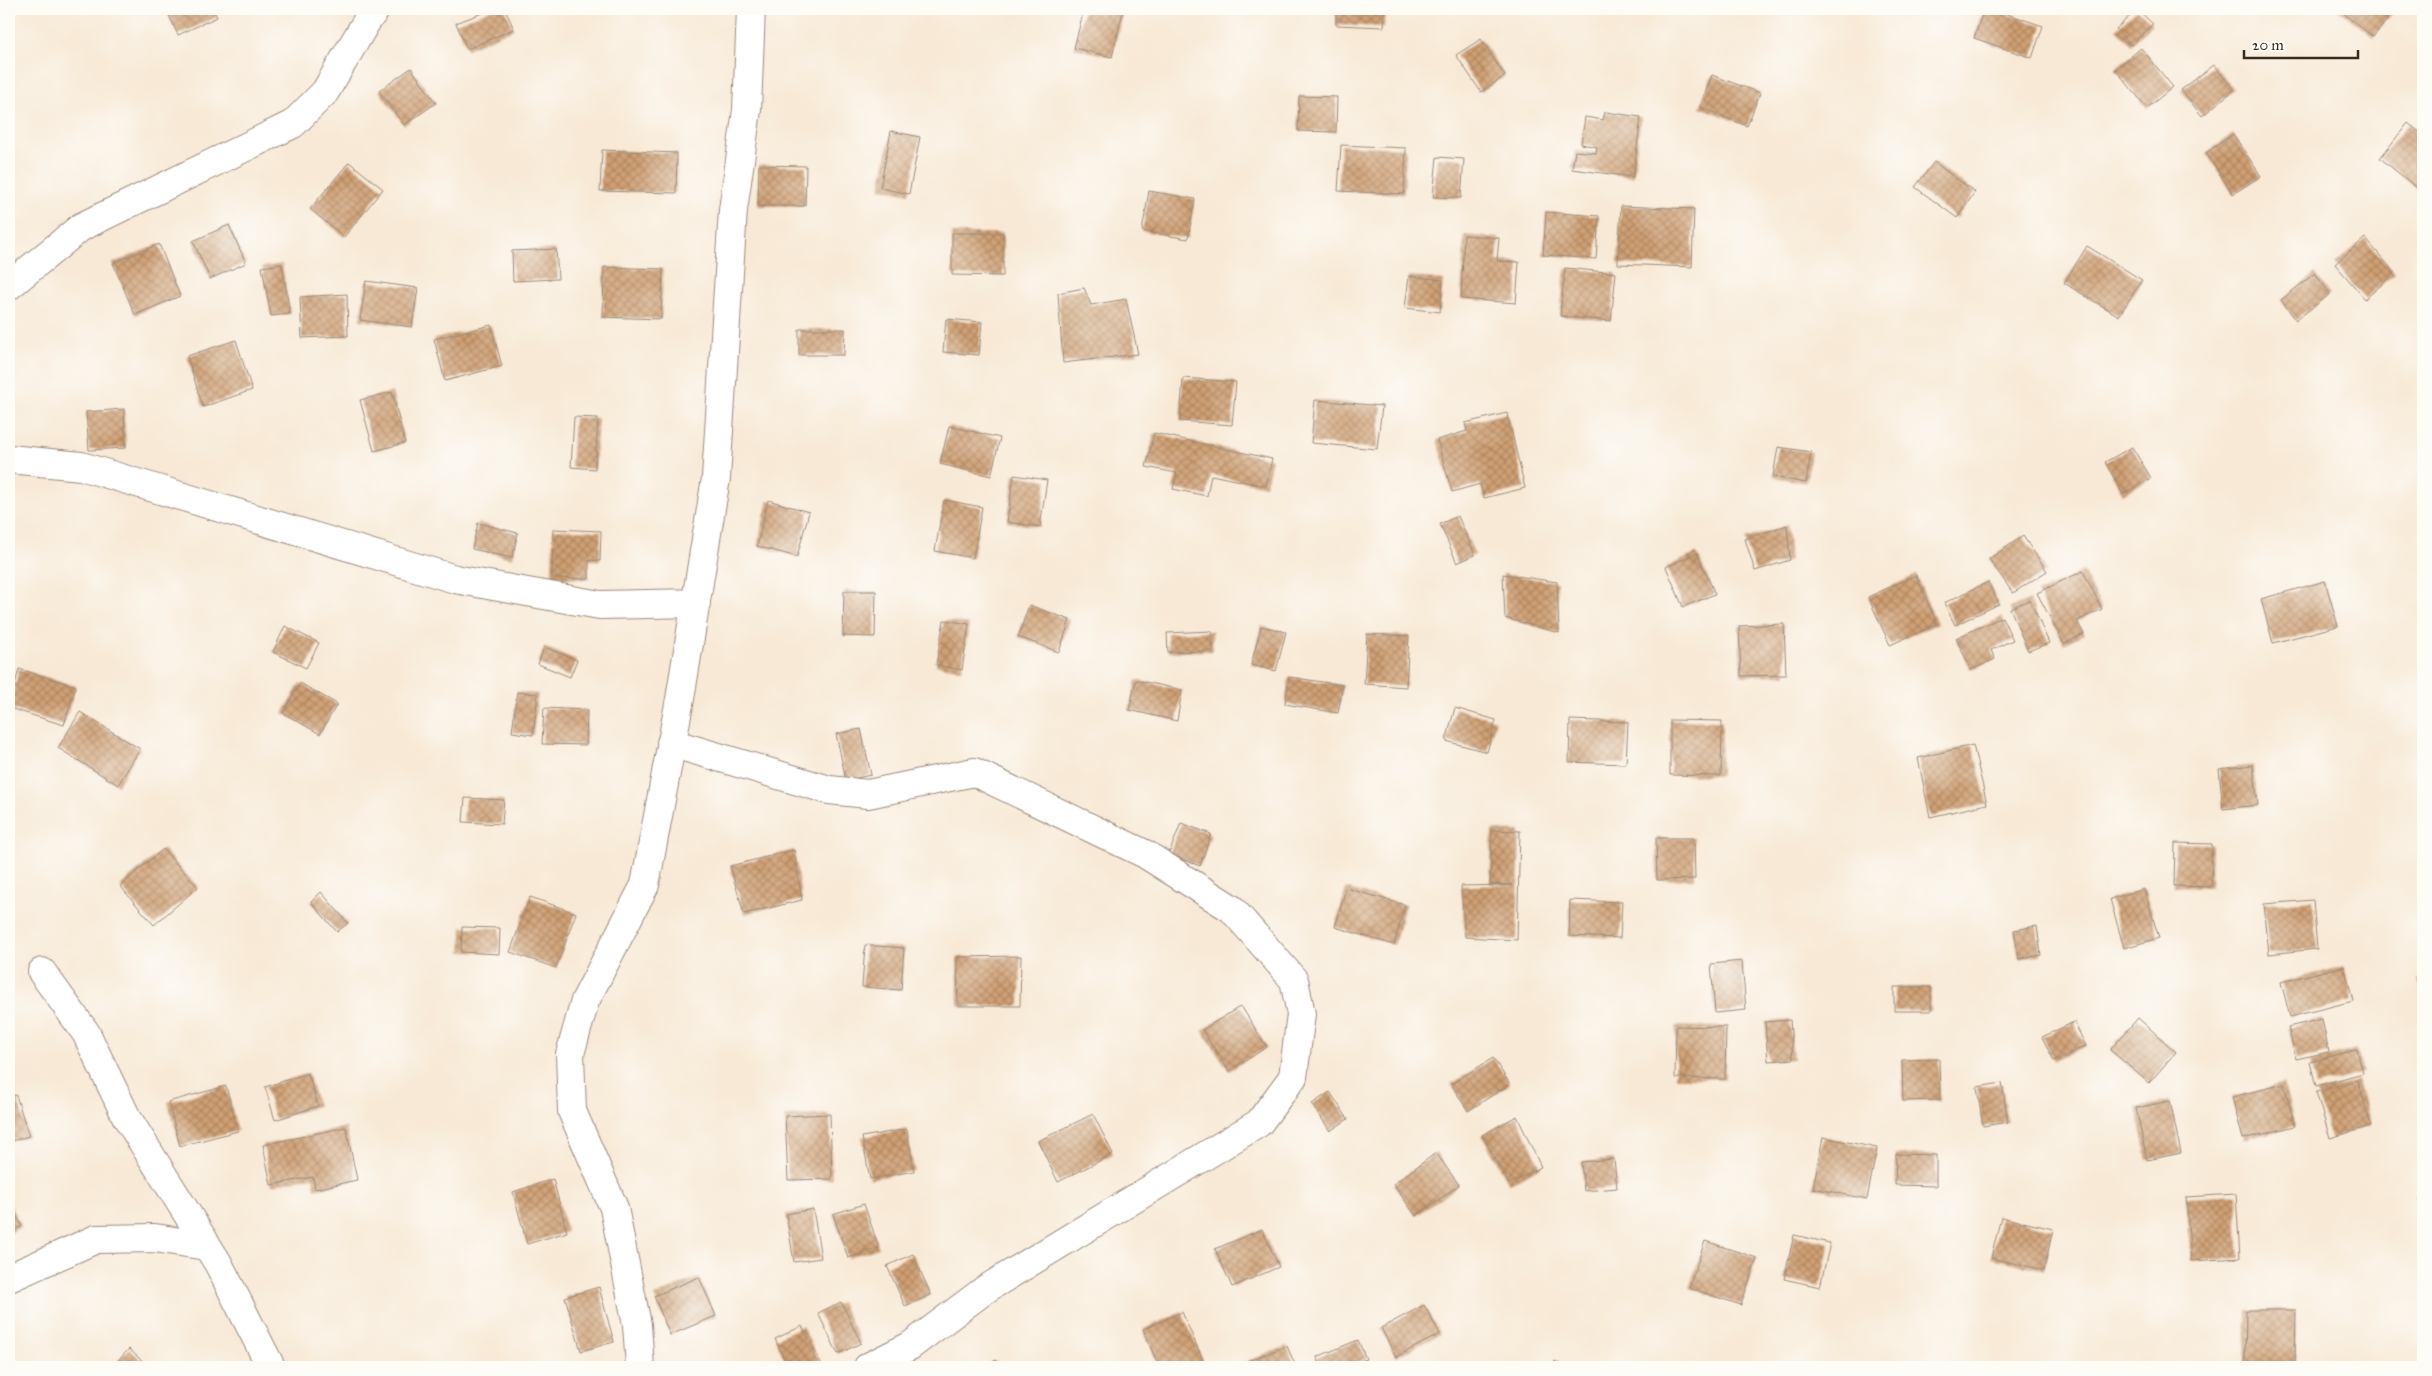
<svg xmlns="http://www.w3.org/2000/svg" width="2432" height="1376" font-family="'IM FELL Great Primer',serif">
  <defs>
    <pattern id="building-cross-hatch" width="8" height="8" patternUnits="userSpaceOnUse" patternTransform="scale(1.25)"><rect width="8" height="8" fill="#d0a074"/><path d="M0 0l8 8M0 8l8-8" fill="none" stroke="#aa835f"/></pattern>
  </defs>
  <rect width="100%" height="100%" fill="#fdfcf7"/>
  <filter id="ink" filterUnits="userSpaceOnUse"><feTurbulence type="fractalNoise" baseFrequency=".02" numOctaves="2"/><feDisplacementMap in="SourceGraphic" scale="10" xChannelSelector="R" yChannelSelector="G"/><feConvolveMatrix kernelMatrix="1 2 1 2 8 2 1 2 1" color-interpolation-filters="sRGB"/></filter>
  <filter id="wash" filterUnits="userSpaceOnUse"><feTurbulence type="fractalNoise" baseFrequency=".0096" numOctaves="4" result="noise"/><feDisplacementMap in="SourceGraphic" scale="20" xChannelSelector="R" yChannelSelector="G"/><feGaussianBlur stdDeviation="1.12" result="paint"/><feColorMatrix in="noise" values="0 0 0 0 0 0 0 0 0 0 0 0 0 0 0 0 0 1.4 0 .05"/><feComposite in="paint" operator="in"/></filter>
  <g filter="url(#wash)">
    <rect width="100%" height="100%" fill="#f8e9d6"/>
    <g id="blocks">
      <path fill="url(#building-cross-hatch)" d="M166,9H213L217,17L178,35Z
        M493,9H505L514,29L467,49L456,23Z
        M1084,9H1112L1123,11L1112,57L1074,48Z
        M1336,9H1385L1384,27L1336,25Z
        M1984,9H1992L2043,26L2032,58L1974,38Z
        M2137,9L2153,24L2131,45L2116,29Z
        M2187,9H2200L2192,15Z
        M2338,9H2396L2373,37Z
        M1481,39L1505,76L1481,92L1456,55Z
        M2141,48L2173,87L2147,108L2115,69Z
        M2214,65L2234,90L2202,116L2181,90Z
        M411,68L436,103L404,125L379,91Z
        M1712,75L1760,93L1747,126L1700,107Z
        M1299,96L1337,97L1336,132L1298,131Z
        M1605,112L1641,117L1633,177L1572,169L1575,151L1596,153L1597,147L1581,144L1585,117L1603,120Z
        M2408,123L2423,135V193L2380,158Z
        M891,131L920,137L909,194L880,188Z
        M2233,134L2261,176L2233,194L2206,153Z
        M1341,145L1406,148L1404,194L1338,191Z
        M602,150L677,153L676,193L600,191Z
        M1437,157L1464,159L1461,198L1433,197Z
        M349,162L383,189L344,237L310,209Z
        M1934,162L1975,192L1957,218L1915,187Z
        M759,165L806,166L805,206H758Z
        M1149,191L1195,199L1188,239L1142,231Z
        M1621,206L1694,209L1692,267L1618,264Z
        M1546,212L1599,216L1596,259L1543,255Z
        M229,225L246,263L210,279L193,241Z
        M952,233H1003V276L952,275Z
        M1464,235L1499,238L1497,261L1519,262L1516,303L1461,299Z
        M2365,238L2395,273L2365,299L2335,264Z
        M159,244L180,296L135,315L113,263Z
        M2087,246L2142,280L2119,316L2064,283Z
        M556,249L558,279L513,281L512,251Z
        M282,264L290,314L271,316L262,267Z
        M604,267L663,269L661,319L603,317Z
        M1565,268L1616,273L1611,321L1560,316Z
        M2315,273L2330,294L2296,320L2281,300Z
        M1409,276L1443,280L1440,312L1405,308Z
        M366,281L418,288L412,327L360,320Z
        M1084,288L1091,305L1126,299L1138,354L1063,363L1058,293Z
        M347,294L348,336L302,338L300,297Z
        M946,319L982,322L979,355L943,352Z
        M491,325L502,366L445,381L434,339Z
        M799,329H845L844,355H799Z
        M236,340L252,390L203,407L187,356Z
        M1183,378L1236,382L1232,425L1180,421Z
        M392,392L405,443L374,451L360,400Z
        M1315,400L1382,406L1377,449L1311,443Z
        M124,409L126,448L89,450L86,412Z
        M1507,413L1525,488L1484,498L1480,484L1452,492L1437,440L1467,431L1465,423Z
        M574,417L598,418L595,469L571,467Z
        M949,426L1000,438L991,476L940,464Z
        M1154,433L1272,459L1266,486L1211,475L1207,496L1173,489L1177,473L1146,467Z
        M1778,447L1811,452L1806,483L1773,477Z
        M2132,447L2151,478L2123,494L2105,462Z
        M1014,475L1047,480L1040,527L1007,522Z
        M768,500L809,512L797,557L757,546Z
        M944,500L982,507L973,558L935,551Z
        M1458,516L1475,555L1457,563L1440,524Z
        M478,523L518,533L512,558L472,549Z
        M1787,525L1790,560L1755,571L1745,539Z
        M553,529L601,531L600,561L589,560V579L552,578Z
        M2023,536L2047,571L2013,593L1989,559Z
        M1697,553L1715,594L1683,607L1666,567Z
        M2083,571L2102,609L2077,621L2084,634L2064,644L2037,593Z
        M1503,574L1557,582L1559,633L1505,618Z
        M1916,575L1937,624L1890,645L1868,597Z
        M2325,581L2338,626L2273,643L2261,599Z
        M1988,582L1999,604L1955,625L1944,603Z
        M844,591H876L875,637L843,636Z
        M2030,600L2049,643L2028,651L2010,608Z
        M1029,605L1070,620L1059,652L1018,637Z
        M2002,617L2013,640L1991,650L1995,659L1971,670L1956,638Z
        M944,620L969,624L962,670L936,665Z
        M1784,624L1786,675L1741,676L1739,626Z
        M285,626L319,643L306,668L273,652Z
        M1261,626L1286,632L1276,671L1251,665Z
        M1212,631L1213,651L1168,652L1167,633Z
        M1367,634L1409,636L1406,687L1364,684Z
        M544,647L577,660L570,677L538,664Z
        M19,669L76,686L64,725L9,708Z
        M1289,677L1343,685L1338,713L1285,704Z
        M1136,680L1182,690L1177,721L1129,710Z
        M300,683L337,704L320,734L283,713Z
        M517,692L538,694L533,735L512,732Z
        M544,708L587,710L586,745L542,744Z
        M1455,708L1496,720L1487,752L1446,741Z
        M80,712L140,749L118,785L58,748Z
        M1570,720L1628,722L1626,764L1569,762Z
        M1670,720L1722,721L1721,776L1670,775Z
        M861,729L871,775L846,780L836,734Z
        M1973,745L1987,804L1930,817L1918,758Z
        M2253,765L2258,805L2223,809L2219,769Z
        M465,798L504,800L502,824L463,822Z
        M1181,823L1211,834L1200,866L1169,854Z
        M1492,830L1520,831L1517,940L1465,937L1461,886L1512,885L1490,884Z
        M1656,838H1694L1695,879L1657,880Z
        M2175,843L2212,844L2211,887L2174,886Z
        M163,849L198,887L154,925L120,886Z
        M794,850L802,900L744,914L730,866Z
        M1346,888L1405,905L1394,945L1335,927Z
        M2144,889L2159,938L2124,948L2110,899Z
        M321,892L348,923L337,932L311,902Z
        M530,897L576,913L556,968L510,952Z
        M1570,900L1622,902L1620,938L1569,936Z
        M2313,900L2317,949L2269,954L2264,904Z
        M2037,926L2041,955L2019,959L2014,930Z
        M462,927L500,928L499,954L461,952Z
        M865,945L904,948L901,990L862,987Z
        M1021,956L1020,1006H958L957,957Z
        M1742,961L1746,1010L1715,1013L1711,964Z
        M2344,966L2353,1001L2290,1017L2281,982Z
        M2423,979V993L2419,980Z
        M1894,987H1931V1011H1894Z
        M1241,1006L1267,1047L1229,1071L1202,1030Z
        M2138,1018L2176,1052L2149,1083L2110,1050Z
        M2322,1019L2329,1052L2296,1059L2288,1027Z
        M1790,1020L1793,1059L1768,1061L1765,1022Z
        M2074,1022L2086,1046L2054,1061L2042,1037Z
        M1676,1026L1726,1027L1725,1079L1675,1078Z
        M2357,1049L2363,1073L2316,1086L2310,1062Z
        M1493,1058L1510,1084L1468,1111L1451,1084Z
        M1939,1059L1940,1100L1903,1101L1902,1060Z
        M308,1073L318,1106L275,1120L265,1087Z
        M2358,1080L2371,1126L2330,1138L2316,1092Z
        M2002,1083L2008,1122L1983,1126L1977,1087Z
        M2284,1084L2295,1126L2243,1139L2232,1097Z
        M226,1086L238,1131L180,1146L168,1102Z
        M1330,1092L1348,1119L1330,1131L1312,1104Z
        M16,1095L29,1136L9,1142V1097Z
        M2170,1101L2181,1153L2147,1160L2136,1108Z
        M830,1114L832,1179L788,1180L785,1116Z
        M1093,1114L1113,1154L1058,1182L1038,1141Z
        M1517,1116L1541,1167L1509,1184L1482,1135Z
        M346,1127L357,1180L315,1189L313,1177L271,1185L263,1145Z
        M907,1129L914,1171L870,1179L862,1137Z
        M1823,1137L1877,1148L1867,1199L1813,1188Z
        M1436,1153L1459,1185L1416,1216L1393,1184Z
        M1896,1154L1936,1155V1186L1895,1185Z
        M1614,1159L1617,1188L1584,1191L1581,1162Z
        M553,1179L567,1232L527,1244L513,1192Z
        M2236,1194L2240,1258L2191,1261L2186,1197Z
        M2423,1197V1210L2419,1199Z
        M9,1204L22,1226L9,1234Z
        M864,1204L879,1248L848,1258L833,1214Z
        M813,1209L821,1258L794,1262L786,1214Z
        M2001,1217L2053,1229L2044,1270L1991,1258Z
        M1262,1229L1279,1267L1232,1287L1215,1249Z
        M1794,1235L1830,1243L1820,1287L1784,1279Z
        M1705,1241L1757,1258L1741,1305L1689,1288Z
        M913,1254L931,1295L905,1306L887,1266Z
        M699,1277L716,1316L670,1335L654,1296Z
        M599,1287L614,1342L581,1351L565,1297Z
        M841,1302L861,1343L838,1354L818,1313Z
        M1424,1305L1440,1334L1396,1357L1381,1328Z
        M2246,1310H2296L2295,1367H2245Z
        M1182,1312L1206,1367H1159L1143,1329Z
        M802,1326L823,1367H788L775,1339Z
        M1358,1340L1366,1359L1345,1367H1321L1317,1357Z
        M1287,1346L1296,1367H1250L1247,1361Z
        M129,1349L149,1367H112Z
        M996,1360L1000,1367H984Z
        M1555,1361L1565,1367H1551Z"/>
    </g>
  </g>
  <g filter="url(#ink)">
    <use href="#blocks" fill-opacity="0" stroke="#9a8a7a" stroke-width="1"/>
    <g fill="none" stroke-linecap="round" stroke-linejoin="round">
      <g stroke="#9a8a7a" stroke-width="30">
        <path id="minor" d="M9,286L81,227L293,124L325,92L368,19L376,9
          M9,459L81,466L455,579L600,605L696,603
          M671,743L829,790L868,794L974,772L1145,854L1232,909L1294,980L1301,1014L1293,1077L1259,1123L986,1289L910,1346L868,1367
          M42,972L86,1033L126,1116L218,1263L271,1367
          M9,1278L96,1239L155,1238L206,1246
          M640,1367L637,1325L614,1208L572,1111L570,1054L585,1001L645,885L680,699L716,478L733,210L747,110L751,9"/>
      </g>
      <use href="#minor" stroke="#fff" stroke-width="28"/>
    </g>
  </g>
  <rect width="2432" height="1376" fill="none" stroke="#fdfcf7" stroke-width="30"/>
  <path d="M2244 50v8h114v-8" fill="none" stroke="#3b2a1e" stroke-width="2.5"/>
  <text x="2252" y="50" font-size="15" fill="#3b2a1e" stroke="#fdfcf7" stroke-width="4" paint-order="stroke">20 m</text>
</svg>
